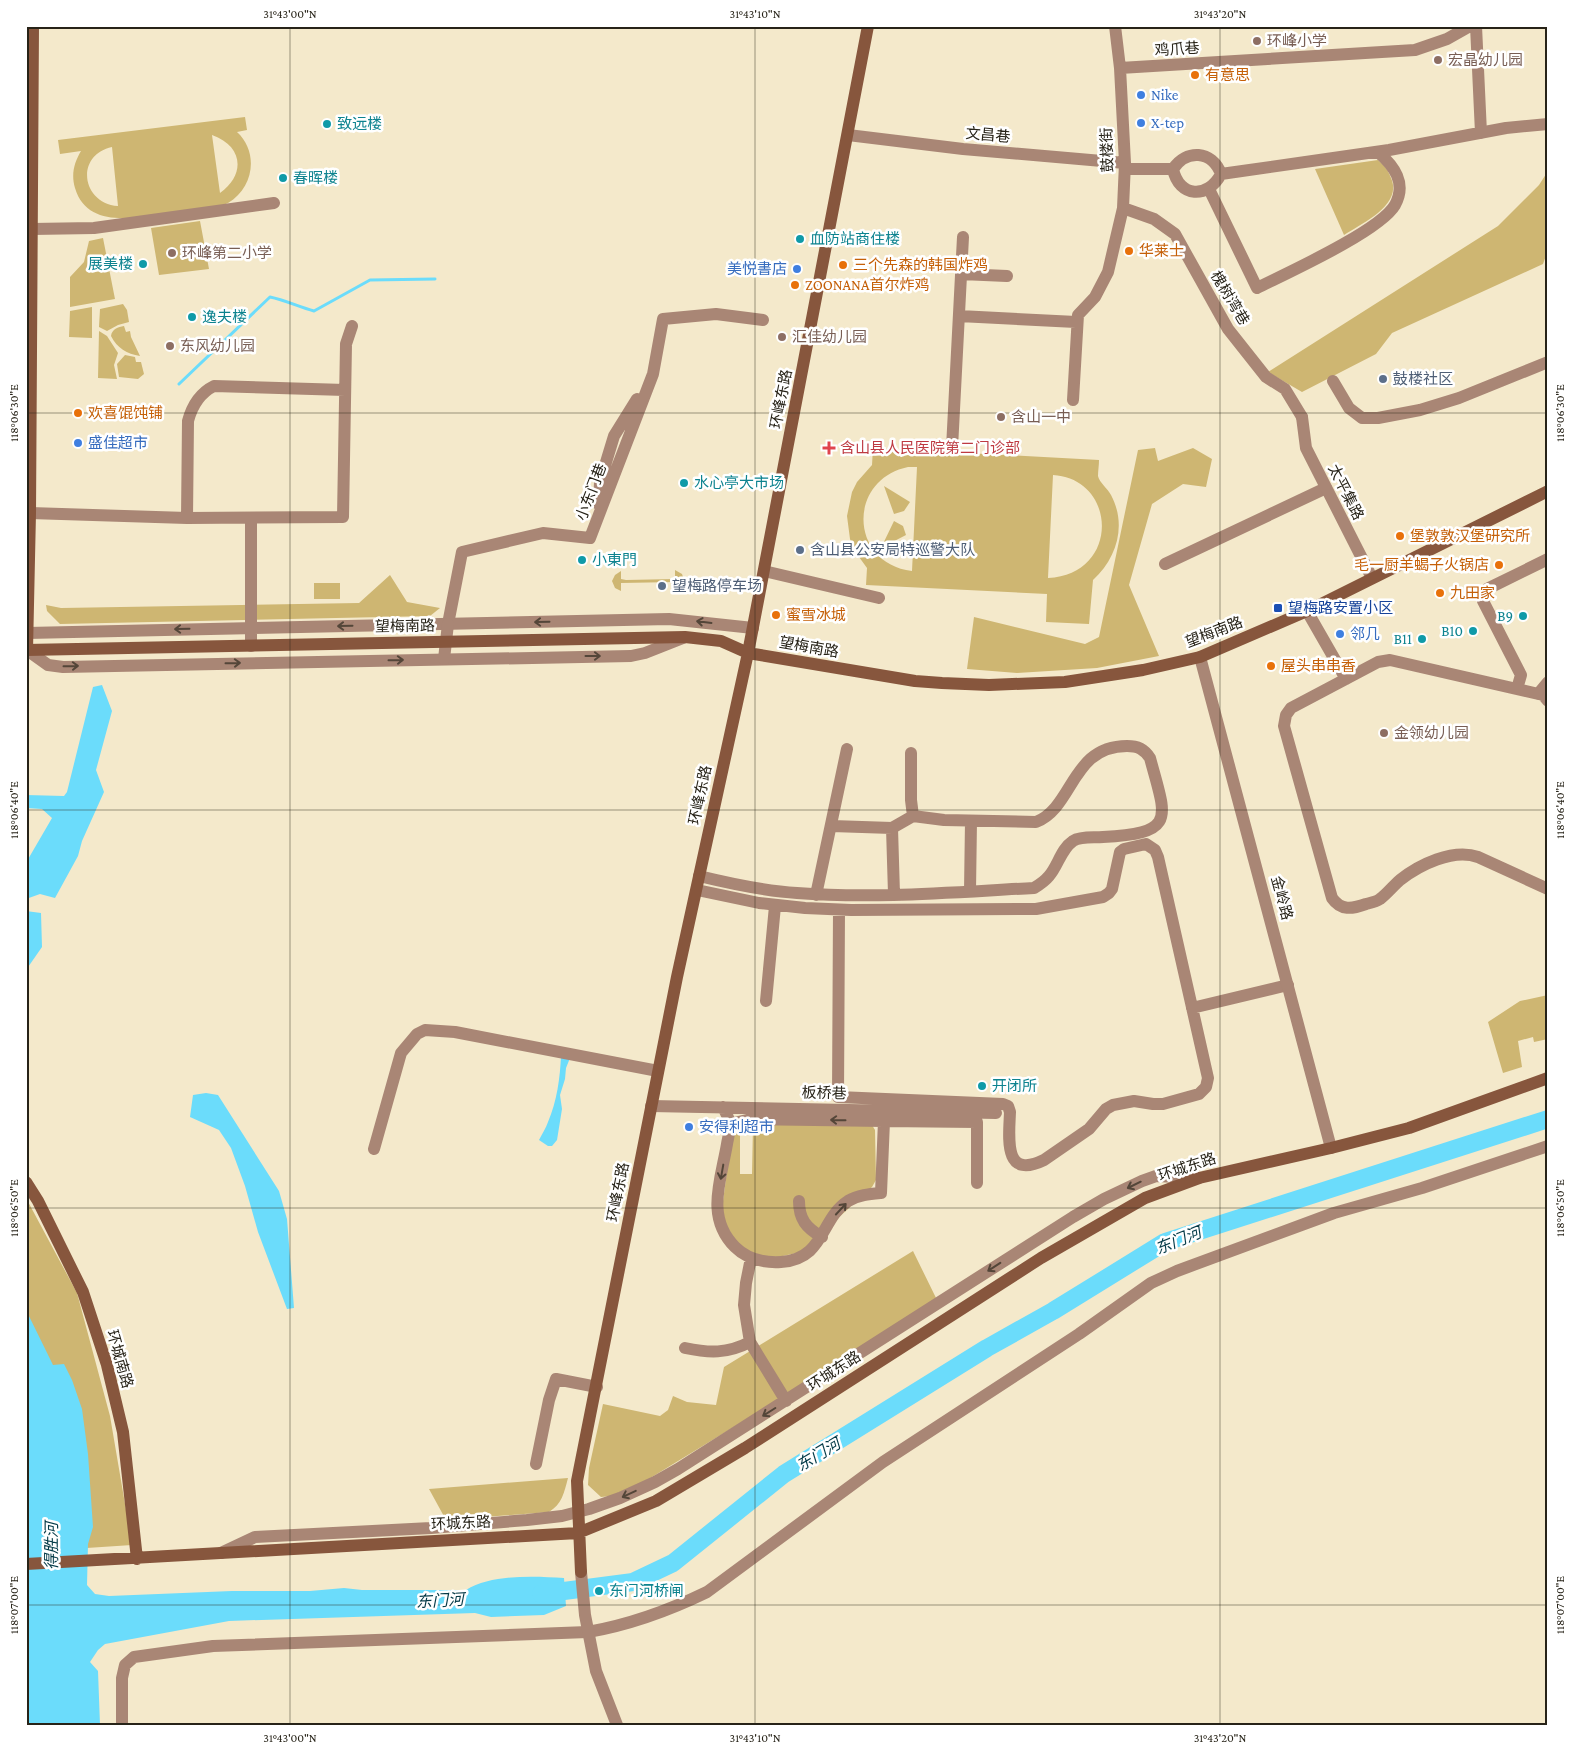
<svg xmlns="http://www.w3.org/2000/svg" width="1574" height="1751" font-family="'Crimson Pro','Noto Sans SC',serif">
  <rect width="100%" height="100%" fill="#f4e9cb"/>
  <path fill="#ceb672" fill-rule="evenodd" d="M245,117L247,130L237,132C259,152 254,188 228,203C213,211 192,210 175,212C142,216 88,232 75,188C71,174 74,163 81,151L60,154L58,140ZM212,135C243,146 246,174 220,193ZM112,147L118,206C81,203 75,155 112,147Z
    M1378,160C1385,166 1388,170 1391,178C1403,205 1362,223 1344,235L1315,169Z
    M1548,171V250L1543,264L1392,333L1376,354L1302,392L1268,372L1498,226L1539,185Z
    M200,221L209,269L159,275L151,228Z
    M103,238L115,299L70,307V277L84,262L89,241Z
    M123,304L127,310L129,322L118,325L107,331L99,327L100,309Z
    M92,307V338L69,337L70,311Z
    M124,326L126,332L130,331L131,337L140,356C127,354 117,348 111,336C112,329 118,327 124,326Z
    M99,331L107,336L118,353L114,365L117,379L98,378Z
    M125,355L135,357L136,362H141L144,374L138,379L119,377L117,364Z
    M873,448L1099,460C1099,465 1098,471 1098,476C1099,482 1108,489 1111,495C1127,525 1117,558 1093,580L1089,624L1046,622L1047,594L866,585L867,568L854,550L850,539L847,516L852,492L857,482L872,465ZM908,467H917L912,571C849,563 847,480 908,467ZM1053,475C1118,479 1120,575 1048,578Z
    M1155,448L1158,461L1193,448L1212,459L1206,487L1183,484L1152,504L1129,585L1159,656L1097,668L1017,673L967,669L974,617L1085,644L1099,637L1138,450Z
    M884,486L910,502L904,511L894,514Z
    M894,521L903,526L906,535L881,548Z
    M675,570L682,574L684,580L682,587L676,590L675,582L621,583V591L615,588L612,581L615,575L621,571V579L626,580L675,579Z
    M390,575L407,602L440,608L430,616L60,624L47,611L46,605L61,608L359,603Z
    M314,583H340V599H314Z
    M1548,995V1039L1534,1042L1533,1037L1518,1041L1522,1067L1503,1073L1488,1022L1520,1001Z
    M753,1125H872L875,1130L876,1180L872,1187L801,1252L769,1259L739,1247L721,1216L732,1134L740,1133V1174H752Z
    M26,1198L77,1293L110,1416L132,1545L26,1552Z
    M913,1251L938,1302L647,1480L611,1496L601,1497L588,1485L589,1468L603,1404L660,1416L668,1410L673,1396L687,1402L716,1405L724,1367Z
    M568,1478C564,1493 562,1504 549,1512L446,1520L429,1489Z"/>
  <path fill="#6bdcfb" d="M102,685L112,711L96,770L104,792L82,841L78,856L55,898L40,894L26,899L27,861L52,818L42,809L26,808V795L64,796L67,792L93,687Z
    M26,911L41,913L42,947L26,970Z
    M561,1056L570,1058L566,1068L565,1079L560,1095L562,1109L557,1140L552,1146H548L539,1140C542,1134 546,1128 548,1122C557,1101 560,1078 561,1056Z
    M206,1093L218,1095L279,1191L287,1219L294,1308L287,1309L258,1232L245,1186L231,1148L219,1130L190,1117L193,1095Z
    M26,1310L53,1365L64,1364L72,1380L82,1409L88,1454L93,1527L88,1544L87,1585L95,1594L109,1596L232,1591H310L344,1588L362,1590H466C492,1574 534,1576 564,1578L566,1606L544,1615L491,1617L475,1613L229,1621L105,1644L98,1650L90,1662L98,1671L100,1725H26Z"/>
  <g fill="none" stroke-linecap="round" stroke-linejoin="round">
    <path stroke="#6bdcfb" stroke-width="3" d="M179,384L270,297C285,300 299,307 314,311L370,280L435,279"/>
    <path stroke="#6bdcfb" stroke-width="18" d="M541,1594L633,1582L673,1563L784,1474L987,1348L1053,1311L1165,1242L1548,1119"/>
    <path stroke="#a98675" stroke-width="12" d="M1476,26L1481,133
      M1120,68L1415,50L1447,39L1470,26
      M848,135L963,149L1125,163
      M1125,169H1173C1179,198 1208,199 1221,174C1212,150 1186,149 1173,169
      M1221,174L1389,150L1506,128L1548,124
      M1209,189L1257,288C1287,273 1380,231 1395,205C1407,183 1394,166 1378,152
      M1123,208L1154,219L1175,234L1228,329L1266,377L1285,389L1302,417
      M32,229L94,228L274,203
      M961,274L1007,276
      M959,316L1076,322
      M1333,381L1349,408L1362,418H1378L1420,410L1459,398L1548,362
      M1073,400L1078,315L1095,297L1108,272L1123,208L1125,163L1120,68L1115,26
      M952,448L963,237
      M599,505L600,482L614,436L637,399
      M30,513L187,518L343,517L346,344L352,326
      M187,518L188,421C192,406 200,393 214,386L345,390
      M251,518V646
      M1165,564L1326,488
      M764,571L879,598
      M1307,611L1346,679
      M448,624L462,552L543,533L590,538L653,374L663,319L716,314L763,320
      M27,633L669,619L753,628
      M27,650L48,665L63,667L631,656L645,653L683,638
      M1517,689L1521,675L1483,601V594L1487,589L1548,559
      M1538,694L1548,682
      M1548,701L1543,695L1390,660L1378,662L1291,708L1286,715L1284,726L1332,898C1341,911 1352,909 1366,904C1370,903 1376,902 1380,899C1387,894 1393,886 1400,880C1419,865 1453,848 1478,857L1548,889
      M911,753V800L913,816
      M892,828L894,894
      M699,876C732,884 764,891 797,893C876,899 955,892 1034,888C1039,885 1045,881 1049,876C1058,866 1061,849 1073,841C1081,836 1094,838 1103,837C1178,833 1166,818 1150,758C1144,749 1138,746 1127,746C1071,746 1074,807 1036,822L944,820L913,816L892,828L832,826
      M697,890L759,903L805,908L851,910L1036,909L1103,897L1109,893L1112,889L1120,852L1124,849L1146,844L1155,850L1158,857L1208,1078L1206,1087L1199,1094L1163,1104H1153L1134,1101L1113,1105L1106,1109L1089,1129L1044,1160C1003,1180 1009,1138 1010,1112L1008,1106L1003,1104L838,1097L839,910
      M970,891L971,821
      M816,895L847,749
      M766,1001L775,906
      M1192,1008L1288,985
      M651,1106L996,1113
      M723,1107C725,1112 730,1119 730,1125C730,1131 728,1138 727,1144C721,1180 705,1217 735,1247C748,1260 764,1263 781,1262C825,1259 820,1219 848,1201C858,1195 870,1194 881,1193L884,1121L751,1119L730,1124
      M884,1121L977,1122V1183
      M374,1149L401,1053L417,1034L425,1030L455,1032L658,1071
      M799,1201C799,1219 806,1228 822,1237
      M751,1258L746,1283L744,1305L750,1342L786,1401
      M685,1348C709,1353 727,1354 750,1342
      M536,1464L549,1400L556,1379L597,1387
      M221,1553L255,1537L431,1528L527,1520L562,1516L589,1509L620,1498L655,1482L678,1469L1073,1217L1104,1199L1142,1181L1156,1176L1199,1178
      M122,1725V1678L125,1665L134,1657L213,1646L588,1632C628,1625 670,1610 707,1592L883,1462L1079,1334L1151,1283L1177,1271L1334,1213L1422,1188L1548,1146"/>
    <path stroke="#a98675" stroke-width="12" d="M1302,417L1306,448L1372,578
      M1200,657L1331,1148
      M444,659L448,624
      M581,1572L585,1615L596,1671L617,1725"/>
    <path stroke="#87563d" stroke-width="12" d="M26,650L685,637L721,641L748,653L915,681L942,683L989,685L1065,682L1143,670L1200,657L1307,611L1548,491
      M27,650L30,513L33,26
      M26,1182L38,1201L83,1292L107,1365L123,1432L137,1559
      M26,1564L578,1533L656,1501L745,1448L1041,1258L1145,1198L1199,1178L1331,1148L1409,1128L1548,1078
      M581,1572L577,1481L677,977L748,653L868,26"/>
  </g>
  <defs><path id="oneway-shaft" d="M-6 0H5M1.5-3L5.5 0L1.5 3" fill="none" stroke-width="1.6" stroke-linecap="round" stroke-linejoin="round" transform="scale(1.25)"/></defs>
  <g stroke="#544639">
    <use href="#oneway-shaft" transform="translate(542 622) rotate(179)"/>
    <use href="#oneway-shaft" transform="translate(704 622) rotate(-173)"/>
    <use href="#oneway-shaft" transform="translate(345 626) rotate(179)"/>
    <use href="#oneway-shaft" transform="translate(182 629) rotate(179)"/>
    <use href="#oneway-shaft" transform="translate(593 656)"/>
    <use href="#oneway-shaft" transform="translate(396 660) rotate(-1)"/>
    <use href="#oneway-shaft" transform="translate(233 663) rotate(-1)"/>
    <use href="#oneway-shaft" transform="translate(71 666) rotate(-1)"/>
    <use href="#oneway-shaft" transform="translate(838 1120) rotate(-179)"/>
    <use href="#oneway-shaft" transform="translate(722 1172) rotate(100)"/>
    <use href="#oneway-shaft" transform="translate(1134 1185) rotate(154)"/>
    <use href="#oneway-shaft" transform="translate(841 1209) rotate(-47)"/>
    <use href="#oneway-shaft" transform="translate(994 1267) rotate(147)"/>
    <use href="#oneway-shaft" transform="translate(769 1412) rotate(148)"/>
    <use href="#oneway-shaft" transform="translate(629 1494) rotate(155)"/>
  </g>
  <path fill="none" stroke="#272318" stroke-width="1" stroke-opacity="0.45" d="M290,26V1725M755,26V1725M1220,26V1725M26,413H1548M26,810H1548M26,1208H1548M26,1605H1548"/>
  <g fill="#8d6e63" stroke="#fff" stroke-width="2">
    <circle cx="1257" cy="41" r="5"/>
    <circle cx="1438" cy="60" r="5"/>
    <circle cx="172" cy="253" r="5"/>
    <circle cx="782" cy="337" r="5"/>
    <circle cx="170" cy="346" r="5"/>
    <circle cx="1001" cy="417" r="5"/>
    <circle cx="1384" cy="733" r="5"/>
  </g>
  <g fill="#e8710a" stroke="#fff" stroke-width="2">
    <circle cx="1195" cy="75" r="5"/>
    <circle cx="1129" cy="251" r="5"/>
    <circle cx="843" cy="265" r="5"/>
    <circle cx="795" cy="285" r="5"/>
    <circle cx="78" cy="413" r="5"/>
    <circle cx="1400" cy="536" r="5"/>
    <circle cx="1499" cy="565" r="5"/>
    <circle cx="1440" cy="593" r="5"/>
    <circle cx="776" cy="615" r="5"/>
    <circle cx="1271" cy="666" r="5"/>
  </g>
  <g fill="#3f7fe0" stroke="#fff" stroke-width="2">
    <circle cx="1141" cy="95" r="5"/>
    <circle cx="1141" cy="123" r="5"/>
    <circle cx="797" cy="269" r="5"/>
    <circle cx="78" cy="443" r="5"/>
    <circle cx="1340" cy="634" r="5"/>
    <circle cx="689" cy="1127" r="5"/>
  </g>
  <g fill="#0f9aa8" stroke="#fff" stroke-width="2">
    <circle cx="327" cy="124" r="5"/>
    <circle cx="283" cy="178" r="5"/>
    <circle cx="800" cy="239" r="5"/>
    <circle cx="143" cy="264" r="5"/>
    <circle cx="192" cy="317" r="5"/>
    <circle cx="684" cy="483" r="5"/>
    <circle cx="582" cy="560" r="5"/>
    <circle cx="1523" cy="616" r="5"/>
    <circle cx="1473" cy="631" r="5"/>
    <circle cx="1422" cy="639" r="5"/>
    <circle cx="982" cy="1086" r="5"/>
    <circle cx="599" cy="1591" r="5"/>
  </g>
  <g fill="#5c6f8a" stroke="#fff" stroke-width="2">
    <circle cx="1383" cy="379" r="5"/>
    <circle cx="800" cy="550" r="5"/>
    <circle cx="662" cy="586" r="5"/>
  </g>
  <path fill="#e0444e" stroke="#fff" stroke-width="2" d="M826.5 440.5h5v5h5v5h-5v5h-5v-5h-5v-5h5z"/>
  <rect fill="#1a4fb4" stroke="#fff" stroke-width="2" x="1273" y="603" width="10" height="10" rx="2.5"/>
  <g text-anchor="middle" stroke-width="5" stroke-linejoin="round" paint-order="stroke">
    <g font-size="15" fill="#785e54" stroke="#fff" text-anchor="start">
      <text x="1267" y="46">环峰小学</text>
      <text x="1448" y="65">宏晶幼儿园</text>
      <text x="182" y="258">环峰第二小学</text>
      <text x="792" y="342">汇佳幼儿园</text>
      <text x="180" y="351">东风幼儿园</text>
      <text x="1011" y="422">含山一中</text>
      <text x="1394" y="738">金领幼儿园</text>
    </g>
    <g font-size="15" fill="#272318" stroke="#fff">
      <text transform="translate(1177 49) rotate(-3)" y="5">鸡爪巷</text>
      <text transform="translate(988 135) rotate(5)" y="5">文昌巷</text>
      <text transform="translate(1107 150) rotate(-92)" y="5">鼓楼街</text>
      <text transform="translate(1230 298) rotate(59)" y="5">槐树湾巷</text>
      <text transform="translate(781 399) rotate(-79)" y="5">环峰东路</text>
      <text transform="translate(591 492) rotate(-69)" y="5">小东门巷</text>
      <text transform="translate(1346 492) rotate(63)" y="5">太平集路</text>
      <text transform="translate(405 626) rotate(-1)" y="5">望梅南路</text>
      <text transform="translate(1214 632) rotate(-21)" y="5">望梅南路</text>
      <text transform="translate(809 647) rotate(10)" y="5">望梅南路</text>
      <text transform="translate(700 795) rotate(-78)" y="5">环峰东路</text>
      <text transform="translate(1282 898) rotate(75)" y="5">金岭路</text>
      <text transform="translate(824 1093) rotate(1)" y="5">板桥巷</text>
      <text transform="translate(1187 1167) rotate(-18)" y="5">环城东路</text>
      <text transform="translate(618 1192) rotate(-79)" y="5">环峰东路</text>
      <text transform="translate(120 1359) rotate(74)" y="5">环城南路</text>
      <text transform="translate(834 1371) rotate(-33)" y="5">环城东路</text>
      <text transform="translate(461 1523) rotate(-3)" y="5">环城东路</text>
    </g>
    <g font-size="15" fill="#c56008" stroke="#fff" text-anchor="start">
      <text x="1205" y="80">有意思</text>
      <text x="1139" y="256">华莱士</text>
      <text x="853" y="270">三个先森的韩国炸鸡</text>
      <text x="805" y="290">ZOONANA首尔炸鸡</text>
      <text x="88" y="418">欢喜馄饨铺</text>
      <text x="1410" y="541">堡敦敦汉堡研究所</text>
      <text x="1489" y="570" text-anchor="end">毛一厨羊蝎子火锅店</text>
      <text x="1450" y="598">九田家</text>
      <text x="786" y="620">蜜雪冰城</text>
      <text x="1281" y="671">屋头串串香</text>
    </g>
    <g font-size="15" fill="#366cbe" stroke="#fff" text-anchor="start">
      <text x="1151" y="100">Nike</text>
      <text x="1151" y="128">X-tep</text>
      <text x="787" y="274" text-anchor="end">美悦書店</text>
      <text x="88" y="448">盛佳超市</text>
      <text x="1350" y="639">邻几</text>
      <text x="699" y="1132">安得利超市</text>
    </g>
    <g font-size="15" fill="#0d838f" stroke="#fff" text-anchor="start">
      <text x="337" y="129">致远楼</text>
      <text x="293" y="183">春晖楼</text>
      <text x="810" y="244">血防站商住楼</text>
      <text x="133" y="269" text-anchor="end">展美楼</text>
      <text x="202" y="322">逸夫楼</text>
      <text x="694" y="488">水心亭大市场</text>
      <text x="592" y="565">小東門</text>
      <text x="1513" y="621" text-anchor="end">B9</text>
      <text x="1463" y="636" text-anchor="end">B10</text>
      <text x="1412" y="644" text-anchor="end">B11</text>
      <text x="992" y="1091">开闭所</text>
      <text x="609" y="1596">东门河桥闸</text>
    </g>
    <g font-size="15" fill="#4e5e75" stroke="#fff" text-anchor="start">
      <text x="1393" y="384">鼓楼社区</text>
      <text x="810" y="555">含山县公安局特巡警大队</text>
      <text x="672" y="591">望梅路停车场</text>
    </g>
    <g font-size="15" fill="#be3a42" stroke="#fff" text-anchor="start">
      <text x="840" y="453">含山县人民医院第二门诊部</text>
    </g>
    <g font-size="15" fill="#164399" stroke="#fff" text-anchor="start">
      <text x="1288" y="613">望梅路安置小区</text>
    </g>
    <g font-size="16" font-style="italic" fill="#053b48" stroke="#fff">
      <text transform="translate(1178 1240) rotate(-22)" y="6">东门河</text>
      <text transform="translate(818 1454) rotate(-31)" y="6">东门河</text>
      <text transform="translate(51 1546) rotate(-90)" y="6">得胜河</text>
      <text transform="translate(440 1600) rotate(-3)" y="6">东门河</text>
    </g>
  </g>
  <rect width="1574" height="1751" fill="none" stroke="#ffffff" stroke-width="55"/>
  <rect x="28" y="28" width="1518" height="1696" fill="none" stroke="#272318" stroke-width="2"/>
  <g font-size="12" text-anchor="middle" fill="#272318">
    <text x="290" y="18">31°43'00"N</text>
    <text x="755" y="18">31°43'10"N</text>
    <text x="1220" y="18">31°43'20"N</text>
    <text transform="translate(1560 413) rotate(-90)" y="4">118°06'30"E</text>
    <text transform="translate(14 413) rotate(-90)" y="4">118°06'30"E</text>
    <text transform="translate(1560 810) rotate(-90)" y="4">118°06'40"E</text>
    <text transform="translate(14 810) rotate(-90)" y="4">118°06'40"E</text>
    <text transform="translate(1560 1208) rotate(-90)" y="4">118°06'50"E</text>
    <text transform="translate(14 1208) rotate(-90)" y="4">118°06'50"E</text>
    <text transform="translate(1560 1605) rotate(-90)" y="4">118°07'00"E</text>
    <text transform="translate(14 1605) rotate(-90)" y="4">118°07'00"E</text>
    <text x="290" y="1742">31°43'00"N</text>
    <text x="755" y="1742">31°43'10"N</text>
    <text x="1220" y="1742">31°43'20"N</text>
  </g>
</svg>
